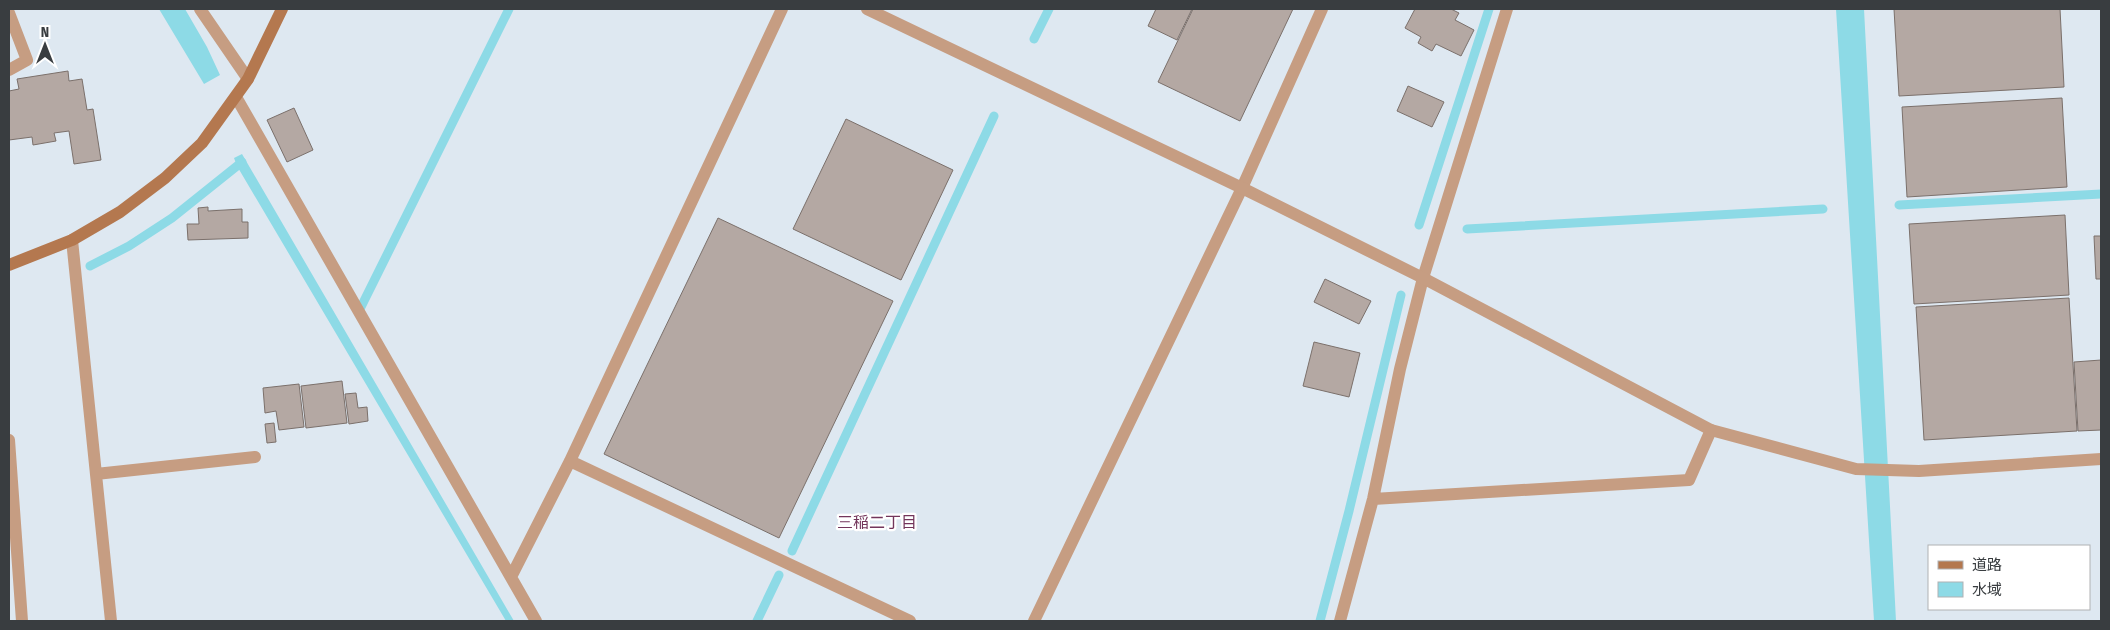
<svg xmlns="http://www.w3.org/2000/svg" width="2110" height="630" font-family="'Fira Sans Condensed','Noto Sans JP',sans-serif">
  <rect width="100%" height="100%" fill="#dee8f1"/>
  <path fill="#8ddae6" d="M159,9H185L207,47L220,75L204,84Z
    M1836,9H1864L1896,621H1874Z
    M242,154L514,621H506L237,166L234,158Z"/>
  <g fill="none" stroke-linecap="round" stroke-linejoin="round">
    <path stroke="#8ddae6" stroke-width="9" d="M1034,39L1049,9
      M1899,205L2101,194
      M1419,225L1489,9
      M1467,229L1823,209
      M90,266L129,246L172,218L242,162
      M361,307L509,9
      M792,551L994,116
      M757,621L779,575
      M1320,621L1349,511L1401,295"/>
  </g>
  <path fill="#b4a8a3" stroke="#7b706b" d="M1156,9H1192L1177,40L1148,26Z
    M1193,9H1293L1240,121L1158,82Z
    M1415,9H1451L1459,13L1455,20L1474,30L1461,56L1436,44L1432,51L1418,43L1421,37L1405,28Z
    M1894,9H2060L2064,87L1899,96Z
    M68,71L69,81L82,79L87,110L93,109L101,160L74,164L69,131L54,133L56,141L33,145L32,137L9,140V91L19,89L17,79Z
    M1408,86L1444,102L1432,127L1397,111Z
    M2062,98L2067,187L1907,197L1902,107Z
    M294,108L313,150L287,162L267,120Z
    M846,119L953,170L901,280L793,229Z
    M208,207V211L242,209V222H248V238L188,240L187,224H199L198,208Z
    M2065,215L2069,295L1914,304L1909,224Z
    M718,218L893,301L779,538L604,454Z
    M2094,236H2101V279H2096Z
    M1325,279L1371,301L1359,324L1314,302Z
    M2069,298L2077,431L1924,440L1916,307Z
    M1314,342L1360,353L1349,397L1303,386Z
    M2101,360V430L2078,431L2074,362Z
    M342,381L347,423L306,428L301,386Z
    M299,384L304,427L279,430L276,411L265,413L263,388Z
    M356,393L358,408L367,407L368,421L349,424L345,394Z
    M274,423L276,442L267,443L265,424Z"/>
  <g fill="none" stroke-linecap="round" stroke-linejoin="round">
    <path stroke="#c69d82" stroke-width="12" d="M9,13L27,60L9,70"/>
    <path stroke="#c69d82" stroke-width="12" d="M200,9L248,79
      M236,97L536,621
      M72,240L111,621
      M9,440L22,621
      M570,461L910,621
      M96,474L255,457
      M1373,499L1689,480L1711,430
      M511,577L570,461L782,9
      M1034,621L1242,188L1322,9
      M1340,621L1373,499L1400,369L1423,278L1507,9"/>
    <path stroke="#c69d82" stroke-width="12" d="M867,9L1242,188L1423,278L1711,430L1856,469L1919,471L2101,459"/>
    <path stroke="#b4784f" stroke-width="12" d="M9,265L72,240L120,212L165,178L202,143L248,79L282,9"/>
  </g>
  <g text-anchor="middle" stroke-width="4.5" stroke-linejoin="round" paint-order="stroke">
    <g font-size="16" fill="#73355b" stroke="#fff">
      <text x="877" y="528">三稲二丁目</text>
    </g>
  </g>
  <rect width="2110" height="630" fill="none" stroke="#393d40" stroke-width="20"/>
  <rect x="1928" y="545" width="162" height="65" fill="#ffffff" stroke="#b0b1b3"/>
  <rect x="1938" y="561" width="25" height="8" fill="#b4784f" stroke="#b0b1b3"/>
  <text x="1972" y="570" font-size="15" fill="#393d40">道路</text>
  <rect x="1938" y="582" width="25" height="15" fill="#8ddae6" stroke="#b0b1b3"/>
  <text x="1972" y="595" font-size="15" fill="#393d40">水域</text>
  <g transform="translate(45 45)" stroke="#ffffff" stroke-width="4" paint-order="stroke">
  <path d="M0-4L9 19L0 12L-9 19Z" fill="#393d40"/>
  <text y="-8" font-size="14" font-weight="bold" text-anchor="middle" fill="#393d40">N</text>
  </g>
</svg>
